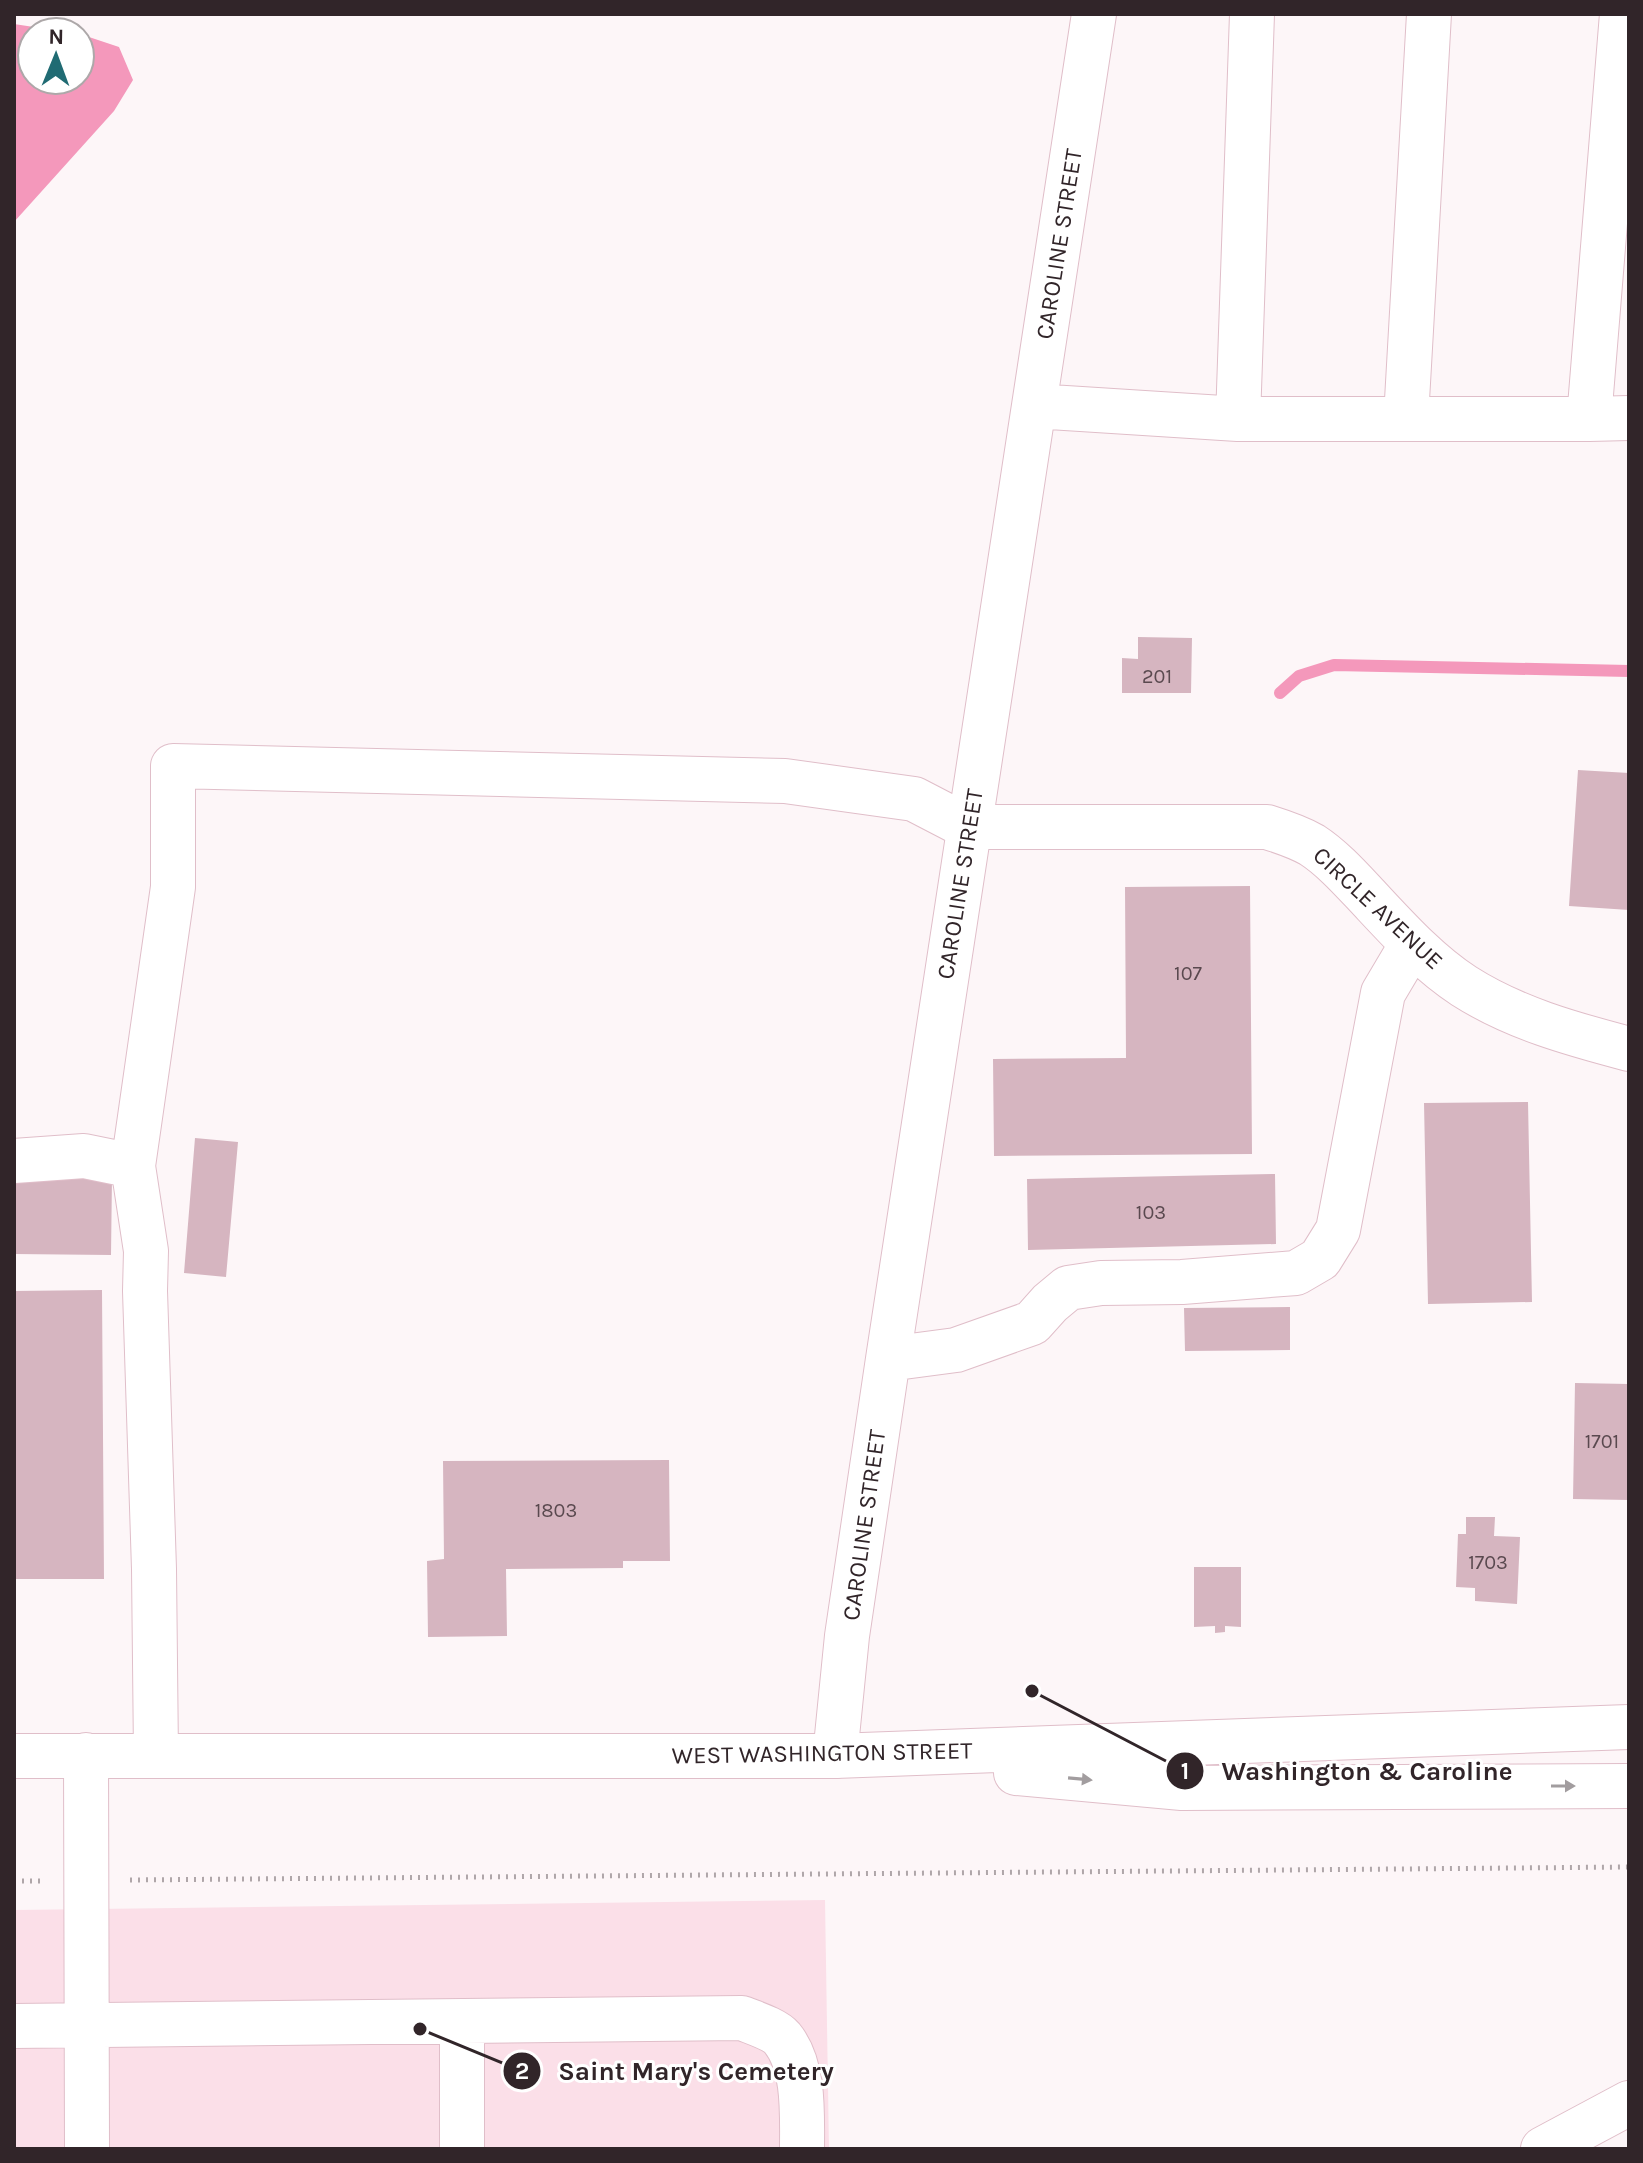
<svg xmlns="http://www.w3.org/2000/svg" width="1643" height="2163" font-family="Karla,sans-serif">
  <rect width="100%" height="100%" fill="#fdf6f8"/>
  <path fill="#fbdfe8" d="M825,1900L829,2149H14V1910Z"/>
  <path fill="#f498bb" d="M14,24L67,32H32V80H80V34L119,47L133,80L114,111L14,222Z"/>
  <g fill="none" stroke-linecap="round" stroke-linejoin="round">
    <path stroke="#f498bb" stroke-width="12" d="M1280,693L1299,676L1334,665L1629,671"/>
  </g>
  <path fill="#d6b5c0" d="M1138,637L1192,638L1191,693H1122V658L1138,659Z
    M1578,770L1629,773V910L1569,906Z
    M1250,886L1252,1154L994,1156L993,1059L1126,1058L1125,887Z
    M1528,1102L1532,1302L1428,1304L1424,1103Z
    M195,1138L238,1142L226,1277L184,1273Z
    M1275,1174L1276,1244L1028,1250L1027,1179Z
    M14,1175L112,1176L111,1255L14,1254Z
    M102,1290L104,1579H14V1291Z
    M1290,1307V1350L1185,1351L1184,1308Z
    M1575,1383L1629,1384V1500L1573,1499Z
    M669,1460L670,1561H623V1568L506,1569L507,1636L428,1637L427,1561L444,1559L443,1461Z
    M1466,1517H1495L1494,1536L1520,1537L1517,1604L1475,1601V1588L1456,1587L1458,1534H1466Z
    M1194,1567H1241V1627L1225,1626V1632L1215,1633V1626L1194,1627Z"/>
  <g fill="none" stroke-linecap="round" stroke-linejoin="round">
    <g stroke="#e0bec9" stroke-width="46">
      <path id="minor" d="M1034,406L1238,419H1589L1622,14
        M1406,418L1429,14
        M1238,419L1252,14
        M1589,419L1629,418
        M14,1161L84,1156L133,1166L146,1251L145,1291L154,1569L156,1755
        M133,1166L173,887V766L785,781L914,799L968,827H1267C1283,832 1298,837 1312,845C1332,858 1350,878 1366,895C1396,927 1427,962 1464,986C1514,1018 1572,1034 1629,1049
        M888,1359L956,1350L1032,1323L1050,1303L1068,1288L1101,1283L1182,1282L1296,1273L1320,1259L1338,1230L1383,993L1412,944
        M86,1755L87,2149
        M835,1756L847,1636L888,1359L1094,14
        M462,2021V2149
        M14,2026L742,2018C754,2023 774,2029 782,2038C805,2066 802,2115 802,2149
        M1543,2149L1629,2103"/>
    </g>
    <g stroke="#e0bec9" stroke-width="46">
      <path id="major" d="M14,1756H835L1629,1727
        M1016,1773L1182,1788L1629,1786"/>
    </g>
    <path stroke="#afa6a9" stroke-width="5" stroke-dasharray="2 6" stroke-linecap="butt" d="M130,1880L1629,1867
      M14,1881H44"/>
    <use href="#minor" stroke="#fff" stroke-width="44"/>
    <use href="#major" stroke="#fff" stroke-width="44"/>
  </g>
  <defs><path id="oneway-solid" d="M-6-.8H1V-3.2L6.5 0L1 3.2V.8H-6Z" transform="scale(2)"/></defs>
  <g fill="#a29d9f">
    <use href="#oneway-solid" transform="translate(1080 1779) rotate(5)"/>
    <use href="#oneway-solid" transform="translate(1563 1786)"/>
  </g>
  <g text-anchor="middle" stroke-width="6" stroke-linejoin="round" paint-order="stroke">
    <g font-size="20" fill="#5a494f">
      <text x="1157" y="683">201</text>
      <text x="1188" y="980">107</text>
      <text x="1151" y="1219">103</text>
      <text x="1602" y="1448">1701</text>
      <text x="556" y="1517">1803</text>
      <text x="1488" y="1569">1703</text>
    </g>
    <g font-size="24" fill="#312529" stroke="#fff">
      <text transform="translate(1059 244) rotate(-81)" y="8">CAROLINE STREET</text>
      <text transform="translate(960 884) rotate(-81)" y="8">CAROLINE STREET</text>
      <text transform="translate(1378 908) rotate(43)" y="8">CIRCLE AVENUE</text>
      <text transform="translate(864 1525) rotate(-82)" y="8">CAROLINE STREET</text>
      <text transform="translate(822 1753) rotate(-1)" y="8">WEST WASHINGTON STREET</text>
    </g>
  </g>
  <path fill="none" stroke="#312529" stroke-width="3" d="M1032 1691L1185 1771M420 2029L522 2071"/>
  <g fill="#312529" stroke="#fff" stroke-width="3">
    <circle cx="1032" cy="1691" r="8"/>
    <circle cx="420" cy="2029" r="8"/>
    <circle cx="1185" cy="1771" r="20"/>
    <circle cx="522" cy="2071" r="20"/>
  </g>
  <g font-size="24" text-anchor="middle" font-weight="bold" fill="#fff">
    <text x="1185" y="1779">1</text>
    <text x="522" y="2079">2</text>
  </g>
  <g font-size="26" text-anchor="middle" font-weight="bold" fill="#312529" stroke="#fff" stroke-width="6" stroke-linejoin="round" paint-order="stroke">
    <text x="1367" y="1780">Washington &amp; Caroline</text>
    <text x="696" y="2080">Saint Mary's Cemetery</text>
  </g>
  <rect width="1643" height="2163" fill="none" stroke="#312529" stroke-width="32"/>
  <g transform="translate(56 56) rotate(1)"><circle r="38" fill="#ffffff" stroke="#ada8a9" stroke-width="2"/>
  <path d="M0-6L14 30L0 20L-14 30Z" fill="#206b73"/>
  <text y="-12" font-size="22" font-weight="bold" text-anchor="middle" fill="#312529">N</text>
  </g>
</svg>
